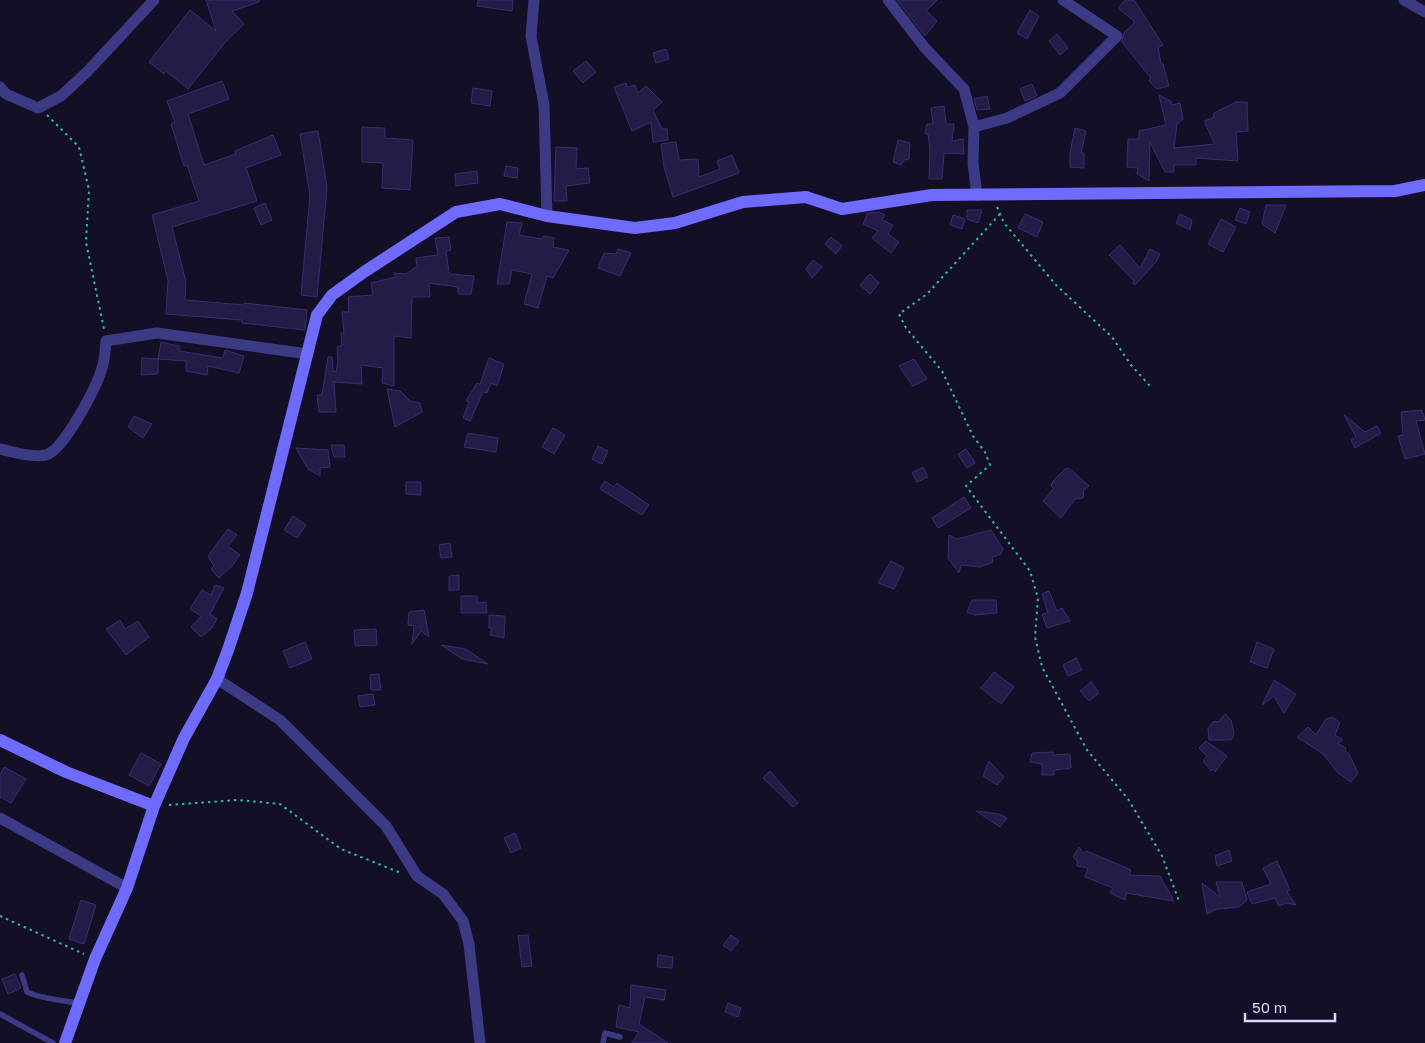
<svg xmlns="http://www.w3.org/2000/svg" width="1425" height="1043" font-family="'Golos Text',sans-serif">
  <rect width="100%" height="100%" fill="#130f26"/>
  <path fill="#241b47" stroke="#3b2d73" d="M206,0H259V2L232,11L244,24L227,40L188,89L166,71L164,74L149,62L190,10L216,31Z
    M478,0H513L512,11L477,6Z
    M897,0H937L926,11L937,21L925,36Z
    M1125,0H1134L1163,45L1158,47L1161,64H1163L1169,86L1157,89L1149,81L1151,78L1122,42L1124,33L1135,22L1118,8Z
    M1030,10L1039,16L1027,39L1017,33Z
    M1057,34L1068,48L1060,55L1049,41Z
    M666,49L669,59L656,63L653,53Z
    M586,61L596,72L583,83L573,71Z
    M222,81L229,99L188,114L204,165L236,154L235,151L273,135L281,155L246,168L257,201L172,227L186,282L185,300L244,305V303L307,310L305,330L242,323V320L166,314L168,280L152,215L199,201L187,165L184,166L171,124L175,122L167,101Z
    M626,83L627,87L635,85L638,93L646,86L662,102L653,110L662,129H667L668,140L653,142L651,122L632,131L614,87Z
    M1032,84L1037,96L1025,101L1020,89Z
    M473,88L492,91L490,106L471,103Z
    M1159,95L1171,101L1172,105L1180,103L1183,119L1177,124L1174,148L1215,144L1204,121L1213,118L1214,113L1236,102H1247L1248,131L1236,132L1238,161L1196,158V165H1174V172H1165L1150,142L1149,181L1137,174L1138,168L1127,167L1128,139H1139V131L1166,125Z
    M987,96L990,109L977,110L974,99Z
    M944,106L946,124H954L952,141L963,139L964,154L944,153L942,179H929L930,150L928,134H925L927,124H933L931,108Z
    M362,127L385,128V138L413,140L410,190L382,188L383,163L362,162Z
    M1075,128L1086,131L1081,153H1084V168L1070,167V154Z
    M318,131L327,188L317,297L301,295L310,195L300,134Z
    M898,140L910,143L909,159L904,160L901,165L893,162Z
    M676,142L679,160L698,159L699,177L720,169L717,161L732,155L739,173L673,197L664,167L661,144Z
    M556,147L577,148L576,169L588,168L590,183L566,186L567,201H554Z
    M506,166L518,168L517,178L504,176Z
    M477,171L478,183L456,186L455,174Z
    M265,203L272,220L261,225L254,208Z
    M1266,205H1286L1275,233L1262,224Z
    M1240,208L1250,212L1246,224L1235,220Z
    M967,210H982L978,223L967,219Z
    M879,212L885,215L882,220L893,225L888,234L899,242L891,253L872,238L878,231L863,224L868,213Z
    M1025,214L1043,222L1037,237L1018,228Z
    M1180,214L1192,220L1190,230L1176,223Z
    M953,215L965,219L962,229L950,225Z
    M1221,219L1236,227L1223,252L1208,244Z
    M507,222L522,223L519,235L542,239L544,236L554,238L553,247L569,250L553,278L547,276L538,308L524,304L532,274L512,270L509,284H497Z
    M449,237L451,250L446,251L449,272L450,274L474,276L471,294H458V287L429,283L430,297H412L411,338L394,336V386L382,383L383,368L361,365L362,384L334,382L336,412H319L317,395H322L328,357H332L333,371L336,372L338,362L337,347L342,346L341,333H344L342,312H349L348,297L373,295L371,283L396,277L394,273L406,274L417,266L416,258L438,255L435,238Z
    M831,237L842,246L836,254L825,244Z
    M1120,245L1140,268L1150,249L1160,254L1156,262L1135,285L1132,283L1134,281L1109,255Z
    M618,249L631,253L620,276L598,268L604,253L616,254Z
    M813,260L822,267L812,278L806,269Z
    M870,274L879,283L870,294L860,285Z
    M161,342L179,346V351L223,358L225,350L244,356L239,373L208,366L207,375L186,371V361L158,359Z
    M142,358L158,359V374L141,375Z
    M489,358L504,364L497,386L491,383L487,393L483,392L470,421L463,418L469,402L466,401L477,383L480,384Z
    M914,359L927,379L913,386L899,366Z
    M387,389L400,391L410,401L420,403L422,412L395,427Z
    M1422,410L1425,420L1416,421L1425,454L1405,459L1398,436L1403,435L1401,412Z
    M1344,415L1365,432L1377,426L1381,433L1355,448L1351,440L1356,437Z
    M134,416L152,424L143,438L128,427Z
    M553,428L565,435L554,454L542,447Z
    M468,433L498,438L496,452L464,447Z
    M331,445H344L345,457H334Z
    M598,446L608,451L602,464L592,459Z
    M296,448L328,450L330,467L320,468V476L308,469Z
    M966,449L975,463L967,468L958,454Z
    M923,467L928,477L917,482L912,473Z
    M1069,468L1089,486L1084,489L1083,498L1075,499L1061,518L1043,501L1054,488L1051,486L1053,481L1065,469Z
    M605,481L614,487L617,483L649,505L642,515L600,489Z
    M406,482H421V495L406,494Z
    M964,497L971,508L938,528L932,518Z
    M293,516L306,525L297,538L284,530Z
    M228,529L237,535L228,546L240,555L233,565L219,578L211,569L214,566L208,556Z
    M991,530L1003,549L1001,554L992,557L993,562L980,567L961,565L959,573L948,558L949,535L957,539Z
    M450,543L452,557L441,558L439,545Z
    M891,561L904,568L894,589L878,583Z
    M459,575V590H449V576Z
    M215,585L224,588L210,614L217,619L211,629L201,637L191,627L201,616L190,609L202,590L211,595Z
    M1049,591L1057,611L1062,608L1070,621L1047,628L1042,614L1048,613L1042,594Z
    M461,596H477V603L486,602L487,613H461Z
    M972,600H996L997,613L975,615L967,612Z
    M424,610L429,637L421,631L412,644L414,626L408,625L409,612Z
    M489,615L505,616L504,638L490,635L492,628H489Z
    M120,620L125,629L138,621L149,637L126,655L106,629Z
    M376,629L377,645L355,646L354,630Z
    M305,642L312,659L290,668L283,651Z
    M1257,642L1274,649L1267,668L1250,662Z
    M441,645L466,649L488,664L462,659Z
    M1076,658L1082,670L1068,676L1063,665Z
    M994,672L1014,687L1001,704L981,688Z
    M379,674L381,690H371L370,675Z
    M1274,680L1296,694L1284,713L1274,696L1262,705Z
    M1091,682L1098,691V694L1089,701L1080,691Z
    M373,694L375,705L360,707L358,696Z
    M1225,714L1231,720L1234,733L1233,737L1231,740H1209L1208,728L1214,721L1218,722Z
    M1333,717L1340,723L1335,735L1343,740L1337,743L1346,748L1345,751L1349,754L1358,773L1351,782L1338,773L1323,754L1297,737L1308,727L1316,735L1326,719Z
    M1206,741L1227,756L1215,772L1213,769L1211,771L1203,761L1207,756L1199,748Z
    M1053,752V755L1070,754L1071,768L1054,770V775H1042V764L1030,762L1032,753Z
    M141,753L161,764L149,786L129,775Z
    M989,761L1004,777L997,785L983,776Z
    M4,767L26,779L11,803L0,797V775Z
    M770,771L798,803L793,807L763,778Z
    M976,811L999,814L1007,818L1000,827Z
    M515,833L521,848L511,853L504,838Z
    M1079,847L1083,853L1087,851L1131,870L1129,875L1160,876L1174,901L1126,893L1125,900L1110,893L1113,888L1085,877L1088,868L1077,866V860L1073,857Z
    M1229,850L1232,861L1217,866L1215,856Z
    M1277,861L1290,890L1287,892L1296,905L1286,903L1279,906L1275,898L1252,904L1247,892L1271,884L1263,868Z
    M1216,882H1242L1247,900L1239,907L1217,909L1207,914L1202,883L1220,897Z
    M81,900L96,905L84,944L69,939Z
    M528,935L532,966L522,967L518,936Z
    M731,935L739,941L731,951L723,945Z
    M658,955L673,957L672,968L657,967Z
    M15,974L21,988L8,994L2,979Z
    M631,985L666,990L664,1000L645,997L639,1024L668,1043H632L639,1032L616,1027L619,1005L630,1008Z
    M728,1003L741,1008L738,1017L725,1012Z"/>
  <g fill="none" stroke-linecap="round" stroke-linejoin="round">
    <path stroke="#2fb8b0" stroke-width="2" stroke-dasharray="2.5 4" stroke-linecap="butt" d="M47,115L79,147L89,190L86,242L104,329
      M997,207L1004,223L1056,285L1112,337L1131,365L1150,386
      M1000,214L927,294L899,314L906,328L942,371L973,436L985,452L990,465L966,486L1030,571L1038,598L1035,637L1042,667L1087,750L1128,799L1162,856L1179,901
      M169,805L238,800L280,804L341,849L401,873
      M0,916L84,954"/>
    <path stroke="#3d3a85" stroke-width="5.5" d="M22,975L27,992C44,1000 61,999 79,1004
      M0,1014L53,1043
      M603,1043L605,1033L620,1037"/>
    <path stroke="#3d3a85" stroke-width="11" d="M534,0L531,36L544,105L547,216
      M888,0L925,48L964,89L974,127L973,163L977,195
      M1404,0L1425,12
      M0,87L6,94L38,108L61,96L87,72L154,0
      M974,127L1007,118L1060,93L1117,36L1063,0
      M0,449C14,452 32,458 46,455C64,450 97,386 102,368C105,360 105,350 106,341L157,333L308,354
      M217,679L280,720L386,826L417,876L443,894L463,921L469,944L480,1043
      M0,818L127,888"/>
    <path stroke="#6f6bff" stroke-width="12" d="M0,740L66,772L154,806
      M65,1043L95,959L127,888L154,806L184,738L217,679L228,650L247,593L317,315L332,295L364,272L456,212L500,204L547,216L635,228L675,223L743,202L806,197L842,209L932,195L1395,191L1425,185"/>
  </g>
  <path d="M1245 1013v8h90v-8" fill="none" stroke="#d9d4ff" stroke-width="2.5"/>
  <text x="1252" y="1013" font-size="15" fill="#d9d4ff" stroke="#130f26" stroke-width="4" paint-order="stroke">50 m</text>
</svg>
